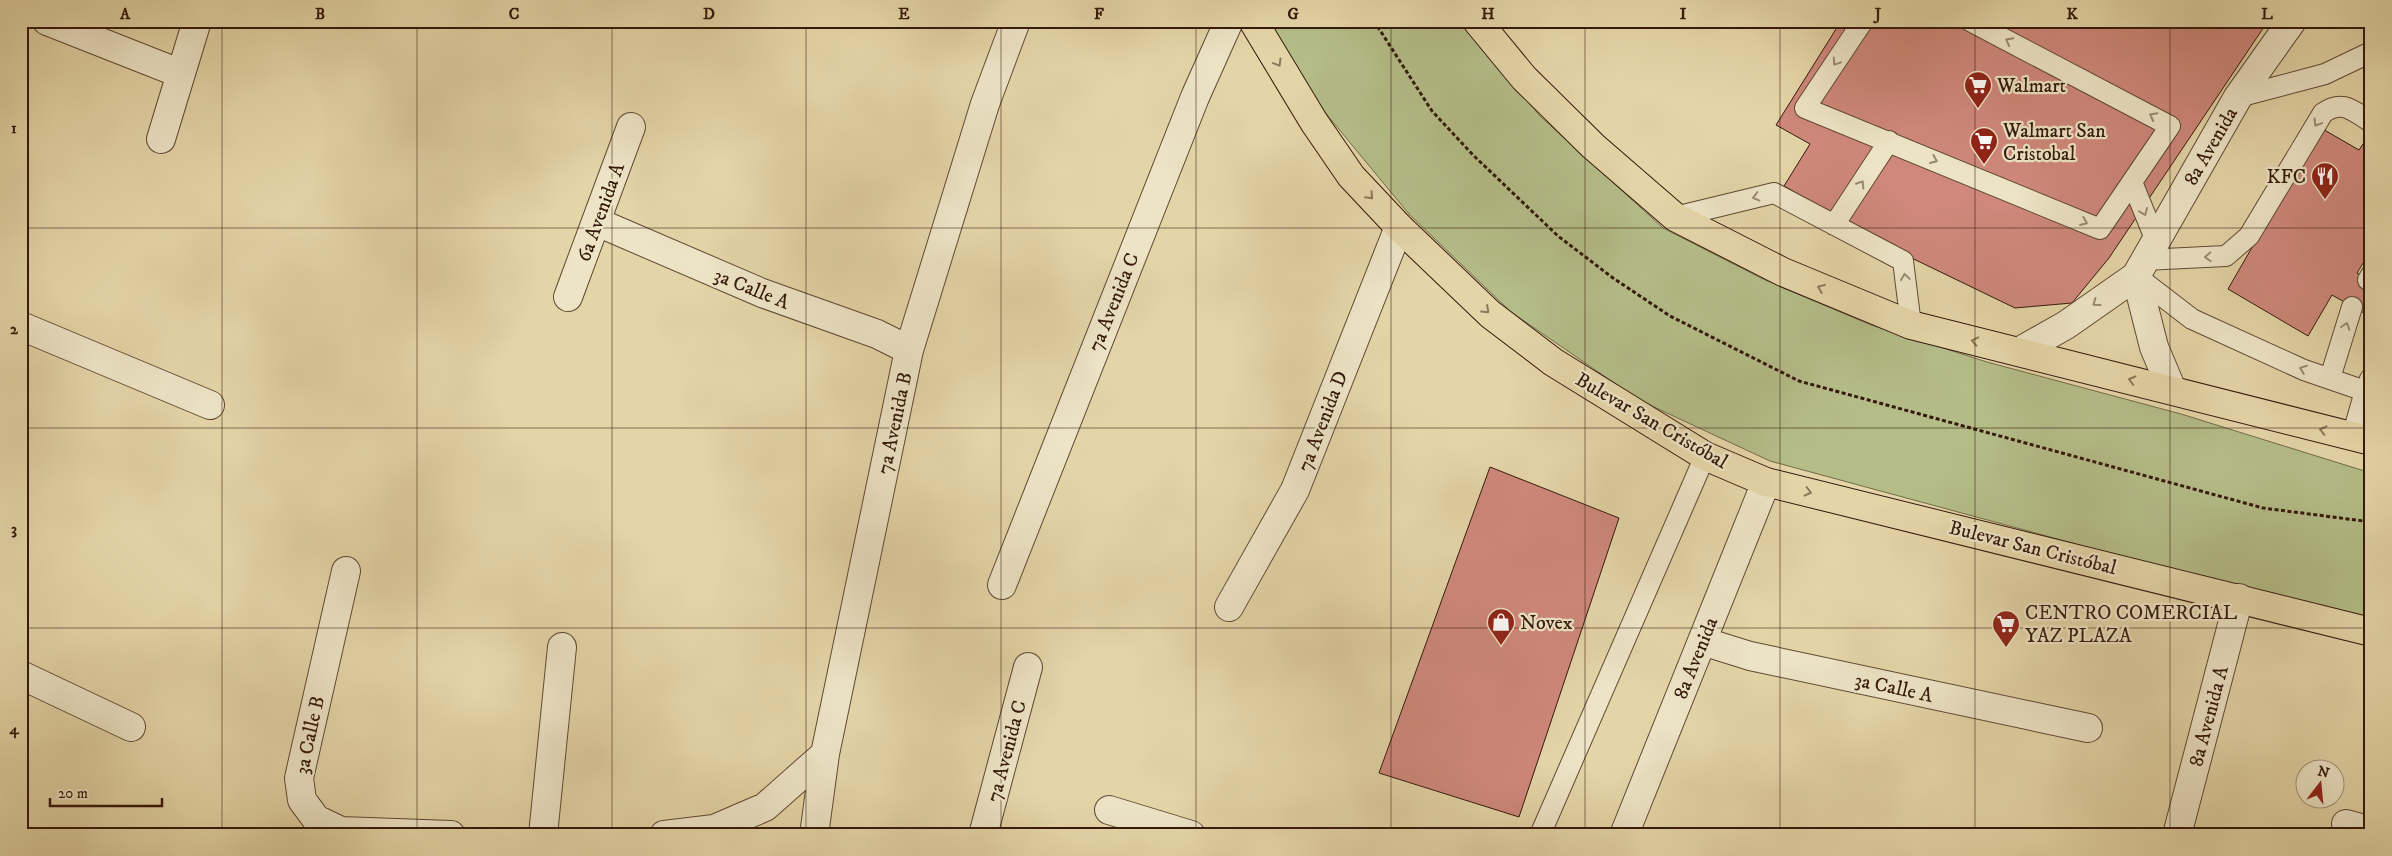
<svg xmlns="http://www.w3.org/2000/svg" width="2392" height="856" font-family="'IM FELL DW Pica',serif">
  <rect width="100%" height="100%" fill="#e4d5a8"/>
  <filter id="stains"><feTurbulence type="fractalNoise" baseFrequency=".004" numOctaves="4"/><feColorMatrix values="0 0 0 0 .2 0 0 0 0 .09 0 0 0 0 .02 0 0 0 .5 -.17"/></filter>
  <radialGradient id="worn" r=".72"><stop offset=".6" stop-color="#630" stop-opacity="0"/><stop offset="1" stop-color="#630" stop-opacity=".3"/></radialGradient>
  <path fill="#b4bd88" stroke="#746b4a" d="M1270,21H1460L1540,116L1663,228L1763,279L1871,325L1987,362L2181,414L2371,473V624L1770,461L1639,400L1511,312L1409,214L1323,110Z"/>
  <path fill="#cf887b" stroke="#34190b" d="M1841,21H2268L2109,258L2072,303L2015,308L1893,249L1784,186L1810,144L1776,125Z
    M2321,128L2359,150L2371,132V250L2357,273L2371,281V317L2332,295L2308,336L2228,289Z
    M1490,467L1619,518L1519,817L1379,773Z"/>
  <g fill="none" stroke-linecap="round" stroke-linejoin="round">
    <g stroke="#604832" stroke-width="22">
      <path id="service" d="M1863,21L1805,108L2100,229L2170,126L1970,21
        M2238,97L2325,74L2371,52
        M2132,182L2156,241
        M1675,217L1774,193L1903,261L1911,325
        M1834,225L1889,141
        M2144,260L2226,256L2249,236L2323,113C2343,99 2353,111 2371,122
        M2136,276L2192,319L2304,370L2365,391
        M2368,280L2371,275
        M2330,378L2352,307
        M2352,437L2365,391L2370,379
        M1540,835L1705,456"/>
    </g>
    <g stroke="#604832" stroke-width="30">
      <path id="minor" d="M47,21L179,73
        M161,139L197,21
        M597,222L762,293L877,334L909,350
        M2136,276L2154,347L2172,390
        M568,297L631,127
        M21,326L210,405
        M2020,351L2066,325L2136,276L2238,97L2292,21
        M346,571L299,778L302,800L316,819L341,831L451,835
        M1002,585L1195,97L1229,21
        M1229,607L1295,490L1399,227
        M1702,641L1750,656L2088,728
        M21,675L131,727
        M1109,810L1191,835
        M2346,824L2371,831
        M543,835L562,647
        M664,835L714,829L765,807L825,754
        M814,835L825,754L909,350L985,104L1016,21
        M983,835L1028,667
        M1624,835L1766,482
        M2177,835L2239,598"/>
    </g>
    <g stroke="#34190b" stroke-width="30">
      <path id="primary" d="M1253,21L1314,122L1351,176L1399,227L1490,314L1553,362L1705,456L1766,482L2371,632
        M1477,21L1524,78L1593,146L1675,217L1783,272L1911,325L2371,441"/>
    </g>
    <path stroke="#34190b" stroke-width="3" stroke-dasharray="4 2.5" stroke-linecap="butt" d="M1374,21L1432,111L1473,155L1558,236L1613,278L1670,316L1799,381L2263,508L2371,522"/>
    <use href="#service" stroke="#ede4c6" stroke-width="20"/>
    <use href="#minor" stroke="#ede4c6" stroke-width="28"/>
    <use href="#primary" stroke="#e4d5a8" stroke-width="28"/>
  </g>
  <defs><path id="oneway-chevron" d="M-2-3.5L2.5 0L-2 3.5" fill="none" stroke-width="1.6" stroke-linecap="round" stroke-linejoin="round" transform="scale(1.25)"/></defs>
  <g stroke="#9a8972">
    <use href="#oneway-chevron" transform="translate(2009 41) rotate(-152)"/>
    <use href="#oneway-chevron" transform="translate(1836 62) rotate(124)"/>
    <use href="#oneway-chevron" transform="translate(2153 116) rotate(-152)"/>
    <use href="#oneway-chevron" transform="translate(2317 123) rotate(121)"/>
    <use href="#oneway-chevron" transform="translate(1934 160) rotate(23)"/>
    <use href="#oneway-chevron" transform="translate(1861 184) rotate(-57)"/>
    <use href="#oneway-chevron" transform="translate(1756 197) rotate(166)"/>
    <use href="#oneway-chevron" transform="translate(2144 212) rotate(68)"/>
    <use href="#oneway-chevron" transform="translate(2084 222) rotate(23)"/>
    <use href="#oneway-chevron" transform="translate(2208 257) rotate(177)"/>
    <use href="#oneway-chevron" transform="translate(1905 277) rotate(-98)"/>
    <use href="#oneway-chevron" transform="translate(2096 303) rotate(144)"/>
    <use href="#oneway-chevron" transform="translate(2346 326) rotate(-72)"/>
    <use href="#oneway-chevron" transform="translate(2303 369) rotate(-159)"/>
  </g>
  <g stroke="#8c775a">
    <use href="#oneway-chevron" transform="translate(1278 63) rotate(59)"/>
    <use href="#oneway-chevron" transform="translate(1370 196) rotate(47)"/>
    <use href="#oneway-chevron" transform="translate(1821 288) rotate(-158)"/>
    <use href="#oneway-chevron" transform="translate(1486 310) rotate(43)"/>
    <use href="#oneway-chevron" transform="translate(1975 341) rotate(-167)"/>
    <use href="#oneway-chevron" transform="translate(2132 380) rotate(-166)"/>
    <use href="#oneway-chevron" transform="translate(2323 430) rotate(-166)"/>
    <use href="#oneway-chevron" transform="translate(1808 492) rotate(14)"/>
  </g>
  <path fill="none" stroke="#34190b" stroke-width="1" stroke-opacity="0.55" d="M222,21V835M417,21V835M612,21V835M806,21V835M1001,21V835M1196,21V835M1391,21V835M1585,21V835M1780,21V835M1975,21V835M2170,21V835M21,228H2371M21,428H2371M21,628H2371"/>
  <defs>
    <g id="supermarket-pin" transform="scale(1.4375)"><path d="M0 17L-7.5 6A9.5 9.5 0 1 1 7.5 6Z" fill="#8f2418" stroke="#ede4c6"/><path d="M-6-5.5h2.5l.6 2H6L4.5 2H-2.5L-4.4-4H-6ZM-1.5 3.2a1.3 1.3 0 1 0 .1 0ZM3 3.2a1.3 1.3 0 1 0 .1 0Z" fill="#fff"/></g>
    <g id="restaurant-pin" transform="scale(1.4375)"><path d="M0 17L-7.5 6A9.5 9.5 0 1 1 7.5 6Z" fill="#8f2418" stroke="#ede4c6"/><path d="M-5-6h1v4h1v-4h1v4h1v-4h1v5L-1.5 .5V6h-2V.5L-5-1ZM5-6V6H3V1.5H1.5Q1.5-4 5-6Z" fill="#fff"/></g>
    <g id="shop-pin" transform="scale(1.4375)"><path d="M0 17L-7.5 6A9.5 9.5 0 1 1 7.5 6Z" fill="#8f2418" stroke="#ede4c6"/><path d="M-5-2.5h2.3a2.7 3.5 0 0 1 5.4 0H5L5.5 6h-11ZM-1.5-2.5h3a1.5 2.3 0 0 0-3 0Z" fill="#fff"/></g>
  </defs>
  <g fill-rule="evenodd">
    <use href="#supermarket-pin" x="1978" y="85"/>
    <use href="#supermarket-pin" x="1984" y="141"/>
    <use href="#restaurant-pin" x="2325" y="176"/>
    <use href="#shop-pin" x="1501" y="622"/>
    <use href="#supermarket-pin" x="2006" y="624"/>
  </g>
  <g text-anchor="middle" stroke-width="4.5" stroke-linejoin="round" paint-order="stroke">
    <g font-size="20" fill="#34190b" stroke="#ede4c6" text-anchor="start">
      <text x="1997" y="92">Walmart</text>
      <text x="2003" y="137">Walmart San<tspan x="2003" dy="23">Cristobal</tspan></text>
      <text x="2306" y="183" text-anchor="end">KFC</text>
      <text x="2025" y="619">CENTRO COMERCIAL<tspan x="2025" dy="23">YAZ PLAZA</tspan></text>
      <text x="1520" y="629">Novex</text>
    </g>
    <g font-size="20" fill="#34190b" stroke="#ede4c6">
      <text transform="translate(2210 146) rotate(-60)" y="7">8a Avenida</text>
      <text transform="translate(600 212) rotate(-70)" y="7">6a Avenida A</text>
      <text transform="translate(752 288) rotate(22)" y="7">3a Calle A</text>
      <text transform="translate(1113 302) rotate(-68)" y="7">7a Avenida C</text>
      <text transform="translate(1652 420) rotate(30)" y="7">Bulevar San Cristóbal</text>
      <text transform="translate(1322 421) rotate(-69)" y="7">7a Avenida D</text>
      <text transform="translate(894 423) rotate(-78)" y="7">7a Avenida B</text>
      <text transform="translate(2033 547) rotate(14)" y="7">Bulevar San Cristóbal</text>
      <text transform="translate(1695 658) rotate(-68)" y="7">8a Avenida</text>
      <text transform="translate(1894 687) rotate(12)" y="7">3a Calle A</text>
      <text transform="translate(2208 716) rotate(-75)" y="7">8a Avenida A</text>
      <text transform="translate(309 735) rotate(-78)" y="7">3a Calle B</text>
      <text transform="translate(1006 751) rotate(-75)" y="7">7a Avenida C</text>
    </g>
  </g>
  <rect width="2392" height="856" fill="none" stroke="#e4d5a8" stroke-width="55"/>
  <g transform="translate(2320 784) rotate(16)"><circle r="24" fill="#ede4c6" stroke="#a3937b"/>
  <path d="M0-4L9 19L0 12L-9 19Z" fill="#8f2418"/>
  <text y="-8" font-size="14" font-weight="bold" text-anchor="middle" fill="#34190b">N</text>
  </g>
  <path d="M50 798v8h112v-8" fill="none" stroke="#34190b" stroke-width="2.5"/>
  <text x="58" y="798" font-size="15" fill="#34190b" stroke="#ede4c6" stroke-width="4" paint-order="stroke">20 m</text>
  <rect x="28" y="28" width="2336" height="800" fill="none" stroke="#34190b" stroke-width="2"/>
  <g font-size="16" text-anchor="middle" font-weight="bold" fill="#34190b">
    <text x="125" y="19">A</text>
    <text x="320" y="19">B</text>
    <text x="514" y="19">C</text>
    <text x="709" y="19">D</text>
    <text x="904" y="19">E</text>
    <text x="1099" y="19">F</text>
    <text x="1293" y="19">G</text>
    <text x="1488" y="19">H</text>
    <text x="1683" y="19">I</text>
    <text x="1878" y="19">J</text>
    <text x="2072" y="19">K</text>
    <text x="2267" y="19">L</text>
    <text x="14" y="133">1</text>
    <text x="14" y="334">2</text>
    <text x="14" y="534">3</text>
    <text x="14" y="734">4</text>
  </g>
  <rect width="100%" height="100%" filter="url(#stains)"/>
  <rect width="100%" height="100%" fill="url(#worn)"/>
</svg>
